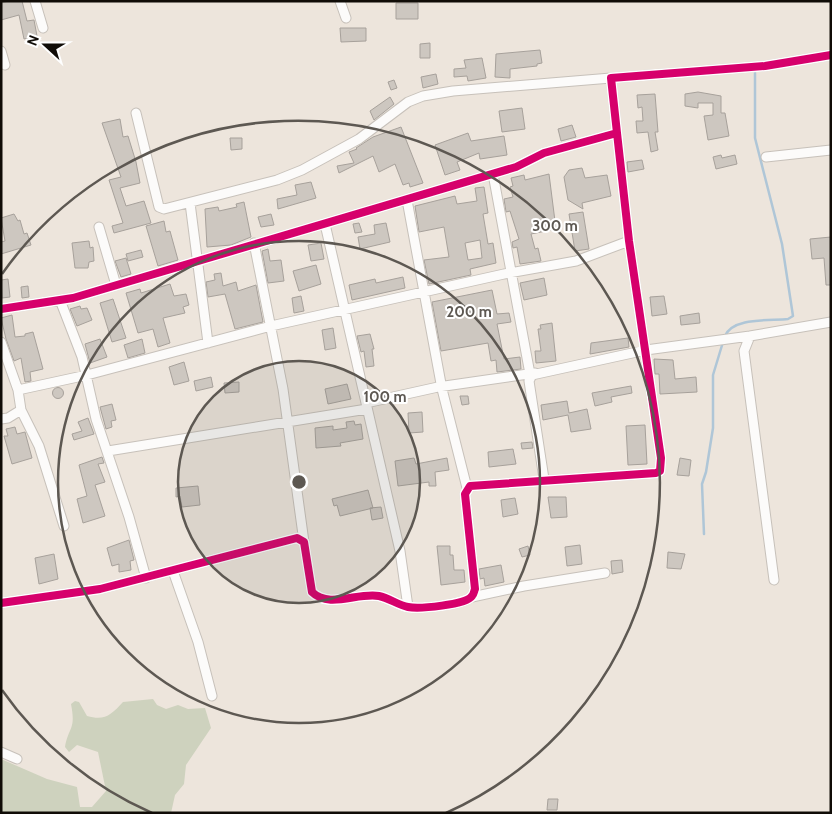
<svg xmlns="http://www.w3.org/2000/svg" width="832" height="814" font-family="Cabin,sans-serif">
  <rect width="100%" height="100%" fill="#ede5dc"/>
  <path fill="#ced2be" d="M153,699L157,705L166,709L178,705L188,709L205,708L211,728L186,765L184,784L175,795L171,813H1V759L47,779L77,787L80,807H92L106,791L98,752L77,745L69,752L65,747C69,726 76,730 71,704L75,701L79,702L87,716C105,721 111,715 123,702Z"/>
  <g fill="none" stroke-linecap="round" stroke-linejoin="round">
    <path stroke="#afc6d7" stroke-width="2.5" d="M725,336C733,317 770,321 788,319L793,316L782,244L755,138V73
      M704,534L702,484L706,472L713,428V375L723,342"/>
  </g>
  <path fill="#cdc7c0" stroke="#a7a19b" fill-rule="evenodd" d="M9,1H22L27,21L34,20L37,36L24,39L19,15L1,20V3Z
    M396,3H418V19H396Z
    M340,28H366V41L341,42Z
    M430,43V58H420V44Z
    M540,50L542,63L537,64V66L510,69V78L495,77L496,54Z
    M482,58L486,78L468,81L467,76L454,77V69L466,68L464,60Z
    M436,74L438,84L423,88L421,77Z
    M394,80L397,88L391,90L388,82Z
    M698,92L721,96V113H725L729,136L708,140L704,116L713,115V103H698V108L685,106V94Z
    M655,94L658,132H655L658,150L651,152L648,132L637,133L636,121H643L642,107L638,108L637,95Z
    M390,97L394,104L374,120L370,111Z
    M522,108L525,129L502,132L499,111Z
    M120,119L123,137L128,136L136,162L140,183L120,188L126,206L144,201L151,223L114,233L112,226L123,223L109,180L121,177L102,123Z
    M572,125L576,137L561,141L558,129Z
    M401,127L423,183L410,187L409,183L403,185L395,164L379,172L373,156L339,173L337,166L354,163L349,152L357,149L356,148L373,137Z
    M468,133L471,141L504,136L507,155L480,159L479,153L457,162L460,170L445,175L435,145Z
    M230,138H242V149L231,150Z
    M721,155L722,158L735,155L737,164L716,169L713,157Z
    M642,160L644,169L628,172L627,162Z
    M582,168L585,178L607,175L611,196L582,203L583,209L568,200L564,177L569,170Z
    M549,174L556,229L531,234L535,249L538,248L541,261L520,264L517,247L513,248L512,242L519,239L510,211L506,212L504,199L513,197L510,187L513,186L511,178L524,175L525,180Z
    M311,182L316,198L278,209L277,199L297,195L295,185Z
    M484,187L488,213L483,214L488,244L493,243L496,263L470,269L471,275L429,284L424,260L449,257L444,227L419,232L415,206L455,196L457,204L477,201L475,188ZM480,240L482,258L468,260L465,243Z
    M244,202L251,237L231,245L207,247L205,209L218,207L219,211L237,207L236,204Z
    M583,212L589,249L575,251L569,214Z
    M14,214L18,221L20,220L24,234L27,233L31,245L1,254V242L5,241L1,218Z
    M271,214L274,225L261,227L258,217Z
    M164,221L166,232L170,231L178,260L158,266L146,226Z
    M359,223L362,232L355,233L353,224Z
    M386,223L390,242L360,249L358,237L375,234L374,225Z
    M831,237V285H826L824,258L812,259L810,239Z
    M89,241L90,248L93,247L94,261L89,262L88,268H75L72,243Z
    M321,243L324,259L311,261L308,245Z
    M268,249L270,261L281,260L284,281L268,283L262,251Z
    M141,250L143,257L128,261L126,254Z
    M126,258L131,274L121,277L115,261Z
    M316,265L321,284L299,291L293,271Z
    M221,273L223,286L236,282L238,291L256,285L263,322L235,329L225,294L208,297L206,282L215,280L214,274Z
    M403,277L405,288L352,300L349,285L375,279L376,283Z
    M544,278L547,295L524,300L520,283Z
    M8,279L10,297L2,298L1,280Z
    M170,284L174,296L186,294L189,305L183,307L185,313L163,318L170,343L158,347L153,329L138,333L126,293L140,289L141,293Z
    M28,286L29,297L22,298L21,287Z
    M492,290L497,314L509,313L511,322L497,324L504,359L520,357L521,369L497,372L496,360L491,361L488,343L441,351L432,302Z
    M301,296L304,311L294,313L292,298Z
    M664,296L667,314L652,316L650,297Z
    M113,299L126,338L112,342L100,303Z
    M80,306L81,309L87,308L92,320L77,326L70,309Z
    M699,313L700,323L681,325L680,316Z
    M12,315L15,337L25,336V334L33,332L39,354L43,369L30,372L31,381L25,382L21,358L14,361L6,339L1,318Z
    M552,323L556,361L536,363L535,351H541L538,329H541L540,325Z
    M333,328L336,348L325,350L322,330Z
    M370,334L374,349H372L374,366L366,367L364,351L361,352L357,336Z
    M628,338L629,347L590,354L591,343Z
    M100,339L107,357L90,363L85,344Z
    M142,339L145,353L128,358L124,345Z
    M654,359L673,360L675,379L696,377L697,392L660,394L659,374H655Z
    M184,362L189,381L174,385L169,367Z
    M211,377L213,387L196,391L194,381Z
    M239,382V392L225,393L224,383Z
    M347,384L351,399L328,404L325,389Z
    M631,386L632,393L611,397L612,402L595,406L592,393Z
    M52.5 393a5.5 5.5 0 1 1 11 0a5.5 5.5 0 1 1-11 0Z
    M460,396H468L469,404L462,405Z
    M567,401L569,413L587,409L591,429L571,432L568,415L543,420L541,405Z
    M112,404L116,420L111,421L112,427L106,429L100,407Z
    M422,412L423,432L409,433L408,413Z
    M88,418L94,434L74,440L72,434L82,431L78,422Z
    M354,421L355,425L361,424L363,439L340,443L341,446L316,448L315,428L333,426V430L347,428L346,422Z
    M645,425L647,464L628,465L626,426Z
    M15,427L17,434L25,432L32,458L12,464L4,436H8L6,429Z
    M532,442L533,448L522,449L521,443Z
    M513,449L516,464L489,467L488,452Z
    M102,457L104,463L98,464L105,482L95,485L105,516L83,523L77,499L87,496L79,465Z
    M414,458L416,464L447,458L449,470L435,472L436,486H429V482L398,486L395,461Z
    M680,458L691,460L689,476L677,475Z
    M198,486L200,505L182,507L180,496L176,497V488Z
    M368,490L373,508L340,516L337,505L334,506L332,499Z
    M548,497H566L567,517L551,518Z
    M515,498L518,514L503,517L501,500Z
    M381,507L383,518L372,520L370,508Z
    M129,540L134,560L130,561L131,570L119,572V564L112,566L107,548Z
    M580,545L582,564L567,566L565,547Z
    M437,546H450V555H453L454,570H464L465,582L441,585Z
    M528,546L530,555L522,557L519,549Z
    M668,552L685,554L681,569L667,568Z
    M54,554L58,579L39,584L35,558Z
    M622,560L623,572L612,574L611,561Z
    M501,565L504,582L485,586L484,578L480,579L479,569Z
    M548,799H558L557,810H547Z"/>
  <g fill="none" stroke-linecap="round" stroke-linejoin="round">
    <g stroke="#c7c1ba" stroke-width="11">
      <path id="minor" d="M35,1L43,28
        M340,1L346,18
        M1,51L5,65
        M136,113L159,207L164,209L277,180L302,170L359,139L408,102L423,96L453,91L611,78
        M766,157L831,150
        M493,174L530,374
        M407,200L442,389L467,488
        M190,203L208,343
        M325,224L400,551L408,607
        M99,227L116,285
        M254,243L283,389L304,542
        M60,300L82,357L96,419L129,517L146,578
        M1,309L73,298L516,167L544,153L617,133L611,78L765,66L831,55
        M1,342L18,390L21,410L8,418L1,419
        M18,390L87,375L271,326L504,274L576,261L629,241
        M366,403L438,387L535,373
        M21,410L39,446L64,526
        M108,451L367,409
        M544,479L529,381L532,375L646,350L750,336
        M173,571L198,642L212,696
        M774,580L744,351L750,336L831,322
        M472,597L524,586L605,573
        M1,603L100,589L297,538L304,542L312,592C329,609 358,592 379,596C389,598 398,605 408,607C419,609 466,605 472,596C474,594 474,591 475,589L465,494L470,486L656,473L660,471L661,458L629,241L617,133
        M1,752L17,759"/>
    </g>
    <use href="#minor" stroke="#fcfbfa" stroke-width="9"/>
    <g stroke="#fff" stroke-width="11">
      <path id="cycleway" d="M1,309L73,298L516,167L544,153L617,133L611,78L765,66L831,55
        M1,603L100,589L297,538L304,542L312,592C329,609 358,592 379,596C389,598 398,605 408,607C419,609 466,605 472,596C474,594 474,591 475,589L465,494L470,486L656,473L660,471L661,458L629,241L617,133"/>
    </g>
    <use href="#cycleway" stroke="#d6006c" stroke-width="8"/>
  </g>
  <circle cx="299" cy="482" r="121" fill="#5d5852" fill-opacity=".12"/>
  <g fill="none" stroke="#5d5852" stroke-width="2.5">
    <circle cx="299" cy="482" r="121"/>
    <circle cx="299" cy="482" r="241"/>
    <path d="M152 813A362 362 0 0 1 2 690M2 274A362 362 0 1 1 446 813"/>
  </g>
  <circle cx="299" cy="482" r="8" fill="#5d5852" stroke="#fff" stroke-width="2.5"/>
  <g font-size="15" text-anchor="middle" font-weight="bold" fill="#5d5852" stroke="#fff" stroke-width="4" stroke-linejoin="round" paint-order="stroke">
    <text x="555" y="231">300 m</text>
    <text x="469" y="317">200 m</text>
    <text x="385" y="402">100 m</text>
  </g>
  <rect width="832" height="814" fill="none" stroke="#100c07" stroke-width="5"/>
  <g transform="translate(45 45) rotate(291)" stroke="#ffffff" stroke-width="4" paint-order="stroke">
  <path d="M0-4L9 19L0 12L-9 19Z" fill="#100c07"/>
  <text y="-8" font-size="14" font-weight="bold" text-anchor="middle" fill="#100c07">N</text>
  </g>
</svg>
